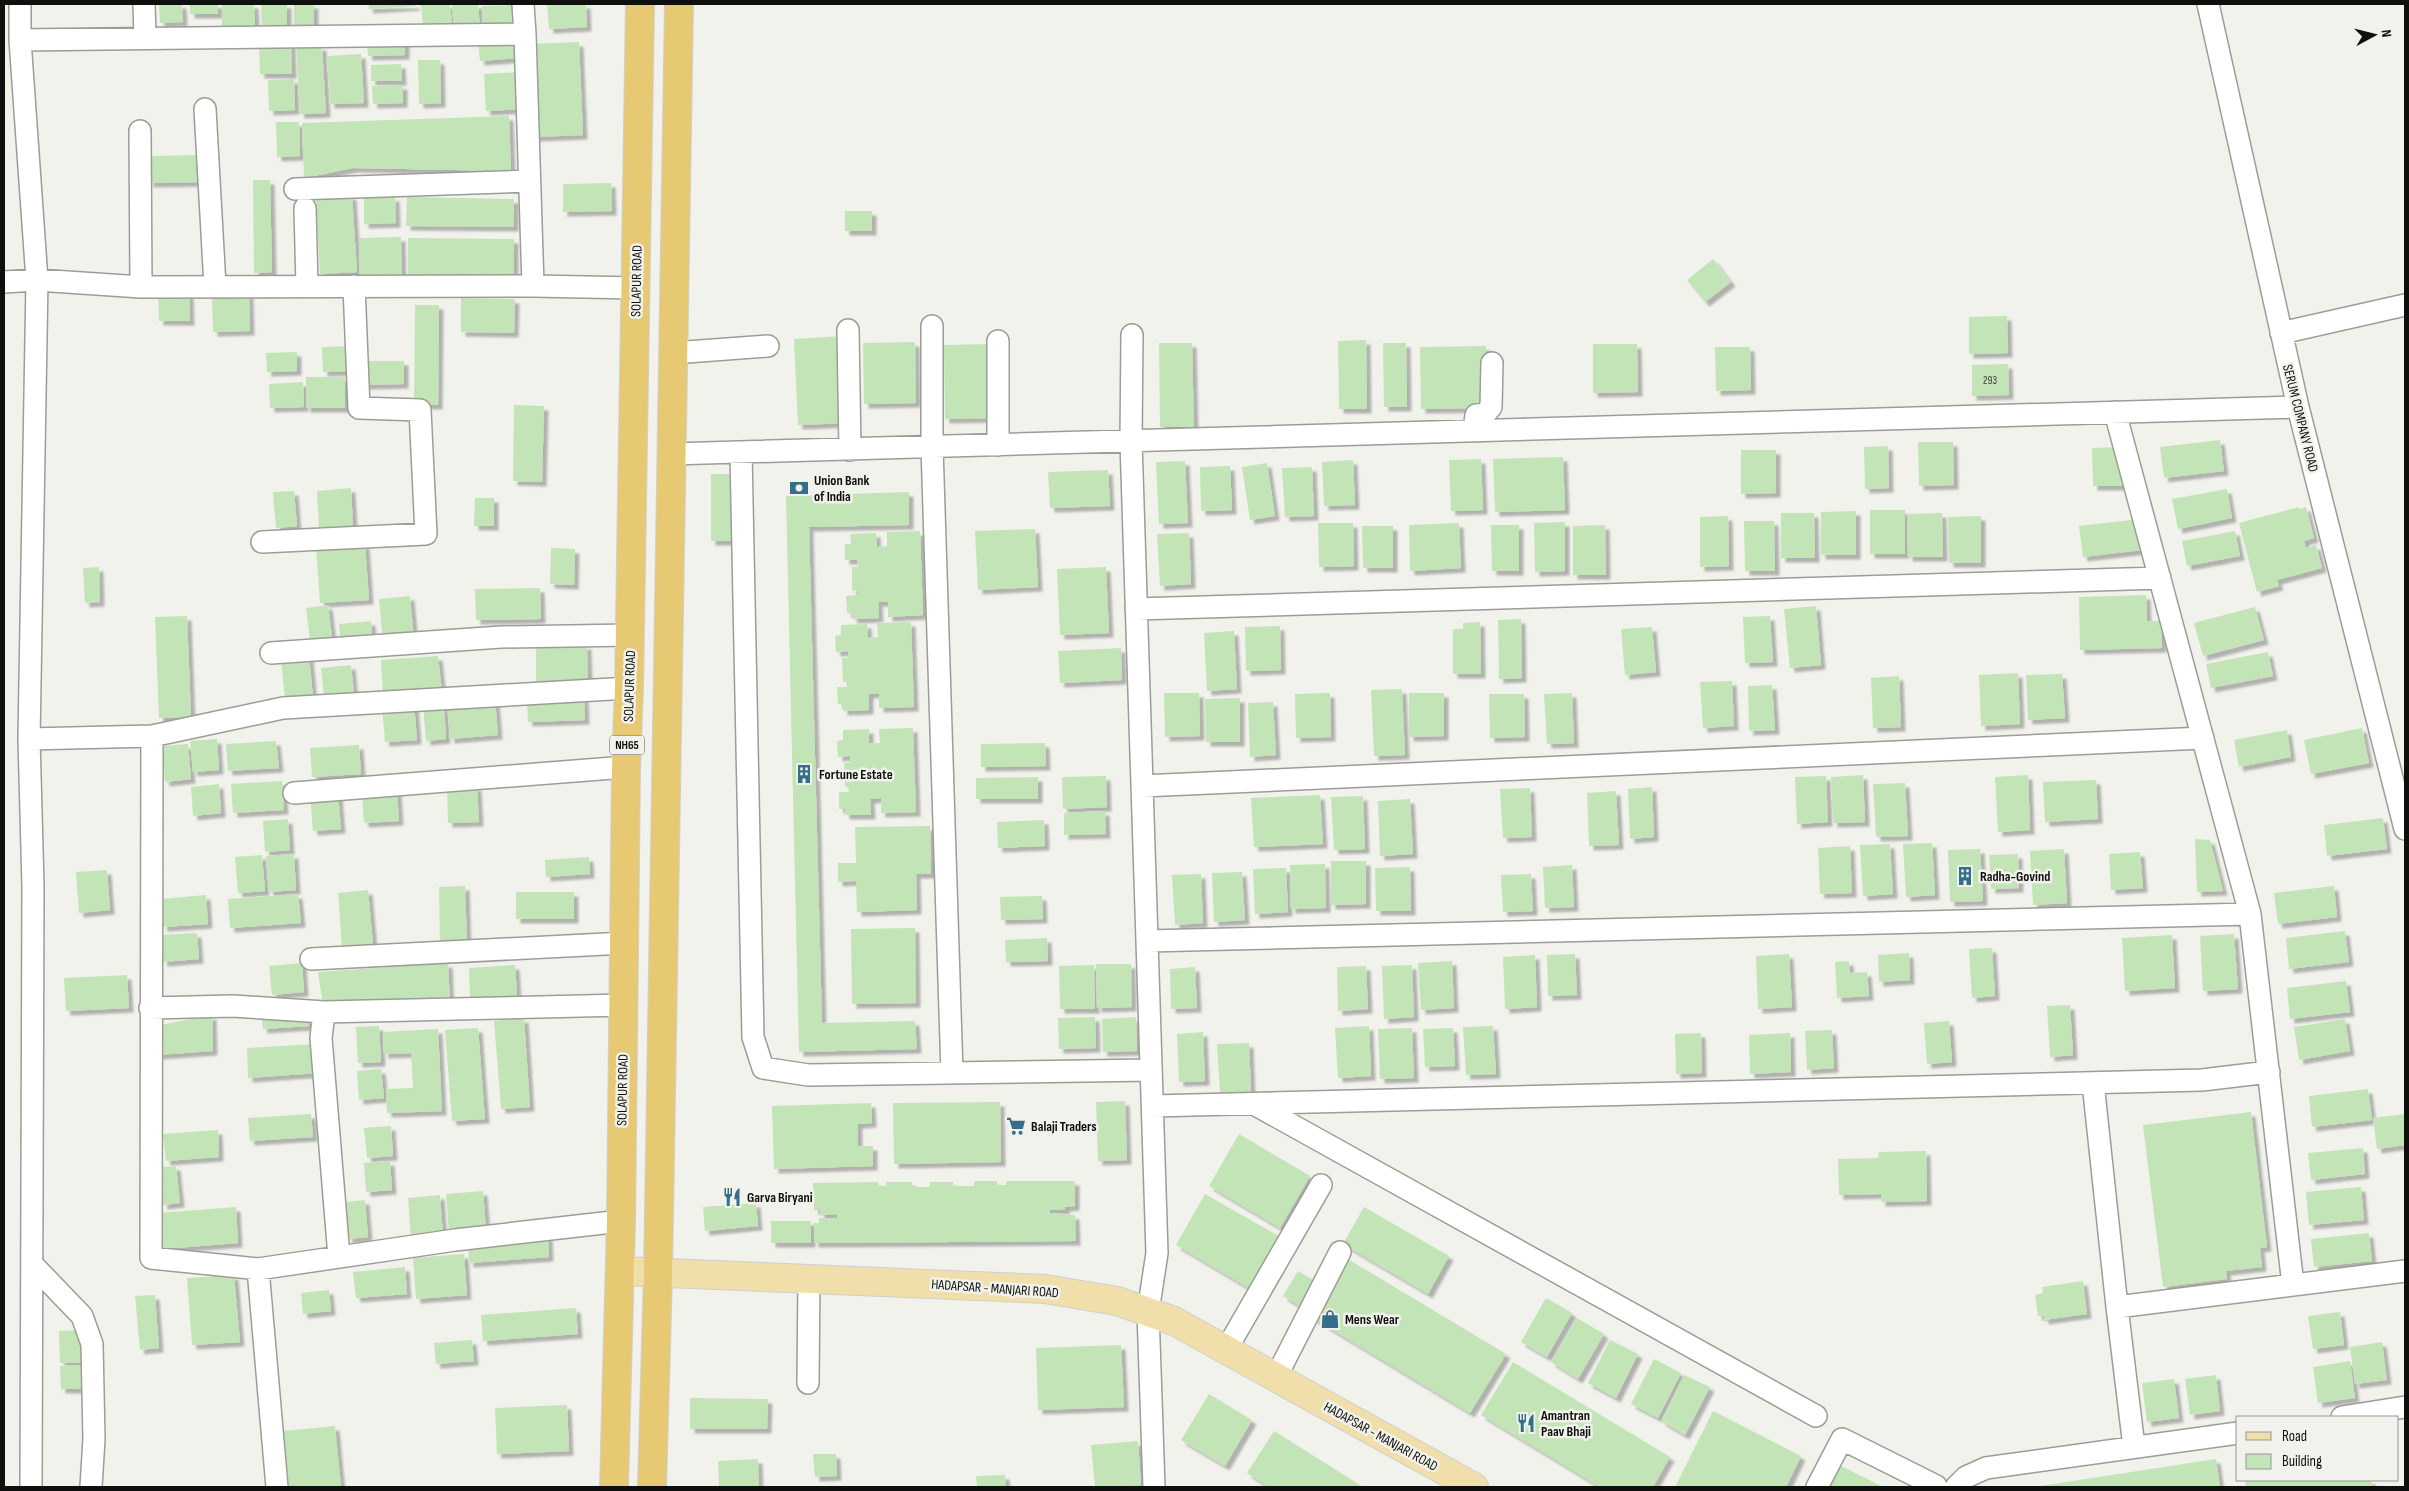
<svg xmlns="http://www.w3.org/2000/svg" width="2409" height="1491" font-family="'Sofia Sans Condensed',sans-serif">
  <defs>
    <filter id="shadow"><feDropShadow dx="4.5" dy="4.5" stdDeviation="1" flood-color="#0004"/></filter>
  </defs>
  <rect width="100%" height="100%" fill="#f1f2ec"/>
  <path fill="#c3e4b7" filter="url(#shadow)" d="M159,4H182L183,22L160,23Z
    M190,4H218V14H190Z
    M222,4H254L255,26H222Z
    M261,4H287V26L262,27Z
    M294,4H314V27H294Z
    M368,4H415L416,6L369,9Z
    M421,4H450L452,25L423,27Z
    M452,4H478L480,29L454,31Z
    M547,4H586L587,27L549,29Z
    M519,5L520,30L483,31L482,6Z
    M520,36L521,58L480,61L478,38Z
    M405,37V55L368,56L367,38Z
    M259,42H291L292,74H260Z
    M579,42L583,135L534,137L529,44Z
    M322,46L326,113L300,114L296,47Z
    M361,54L364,103L330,104L327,56Z
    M418,60H440L441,103L419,104Z
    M401,64L402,81H371V65Z
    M519,72L521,109L486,111L484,74Z
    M294,79L295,110L269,111L268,80Z
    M403,85V103L373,104L372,86Z
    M509,116L511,171L353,168L304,178L302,123Z
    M276,122H299L300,156L277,157Z
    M202,155V182L149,183L148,156Z
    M253,180H270L272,272L254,273Z
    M611,183L612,211L563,212V184Z
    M352,195L357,272L320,274L316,197Z
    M395,197L396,223L364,224V198Z
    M407,197L514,199V227L406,226Z
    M845,211H872V231H845Z
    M401,237L402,282L359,283V238Z
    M408,238L514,239V278L408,277Z
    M1713,259L1731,282L1705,302L1687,280Z
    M189,293L190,321H159L158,294Z
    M249,293L250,331L213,332L212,294Z
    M461,298L515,299L514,333L461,332Z
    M415,305H439L438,405H414Z
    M2007,316L2008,353L1969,354V317Z
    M842,336L846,423L798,425L794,339Z
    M1366,340L1367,409H1339L1338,341Z
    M915,342L916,403L864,404L863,343Z
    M1159,343H1192L1194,427H1160Z
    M1383,343H1406L1407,407H1384Z
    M993,344L994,418L945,419L944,345Z
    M1593,344H1637L1638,392L1593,393Z
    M352,346L353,371L323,372L322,347Z
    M1486,346V408L1421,409L1420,347Z
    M1715,347H1750L1751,390L1716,391Z
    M297,352V371L267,372L266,353Z
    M363,361H404V384L363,385Z
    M2008,364L2009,395L1972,396V365Z
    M306,377H345V408H306Z
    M303,382L304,407L270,408L269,384Z
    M514,405L544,406L542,482L513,481Z
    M2220,440L2224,471L2164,478L2160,447Z
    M1918,442H1953L1954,485L1919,486Z
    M1888,446L1889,488L1865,489L1864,447Z
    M2121,447L2122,486H2093L2092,448Z
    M1741,450H1776V493L1741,494Z
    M1563,457L1565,510L1495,512L1493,459Z
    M1481,459L1483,510L1451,511L1449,460Z
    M1353,460L1355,505L1324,506L1322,462Z
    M1185,461L1188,523L1159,524L1156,462Z
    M1267,463L1275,516L1250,520L1242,467Z
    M1230,466L1232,510L1201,511L1200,467Z
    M1312,467L1314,516L1285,517L1282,468Z
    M1108,470L1110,506L1050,508L1048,472Z
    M711,474H732L731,541H711Z
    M351,488L353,526L319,528L317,491Z
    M2227,489L2232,518L2178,529L2172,499Z
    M294,491L297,526L276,528L273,492Z
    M909,492V525L809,527L822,1023L915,1021L917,1049L799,1052L786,496Z
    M475,498H494V526H474Z
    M2299,507V509L2306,507L2314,538L2304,541L2306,548L2316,545L2322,568L2277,580L2279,586L2257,592L2239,523Z
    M1870,510H1905V554H1870Z
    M1856,511V555H1821V512Z
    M1781,513H1814L1815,558H1781Z
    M1942,513L1943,557H1908L1907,514Z
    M1728,516L1729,566L1700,567V517Z
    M1981,516V563H1949L1948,517Z
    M2139,519L2142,550L2083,557L2079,526Z
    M1744,521H1774L1775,571H1745Z
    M1565,522V571L1535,572L1534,523Z
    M1318,523H1353L1354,566L1319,567Z
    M1459,523L1461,568L1410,571L1409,525Z
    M1491,525H1519V571H1492Z
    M1605,525L1606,575H1573V526Z
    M1362,526H1393V568H1363Z
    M1035,529L1038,587L978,590L975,531Z
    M920,531L923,615L888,617V602H878L879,618L853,619L852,613H847L846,596L858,595V590L852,591V567H858L857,560H845V544H851L850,534L876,533L877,547L887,546V532Z
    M2235,531L2240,556L2187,566L2182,541Z
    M1189,533L1191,584L1160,586L1157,534Z
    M365,544L369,600L320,603L316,547Z
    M551,548L575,549L574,585L550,584Z
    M99,567L100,602L85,603L83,568Z
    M1106,567L1109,633L1060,635L1057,569Z
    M540,588L541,619L476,620L475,589Z
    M2146,595L2147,621H2161L2162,648L2080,650L2079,597Z
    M410,596L414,639L383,641L379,599Z
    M328,605L333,645L311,648L306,608Z
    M1816,606L1821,665L1790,668L1784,609Z
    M2255,607L2264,640L2203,656L2194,623Z
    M187,616L191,717L159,718L155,617Z
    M1770,616L1773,662L1745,663L1743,617Z
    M1521,619L1522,678L1499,679L1498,620Z
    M371,621L372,634L340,637L339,624Z
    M911,622L914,707L879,708V693L869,694V710L843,711V704H838L837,687H848V682H843L842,658H848V651L836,652L835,636L841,635V625L867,624L868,638L878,637L877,623Z
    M1480,622L1481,674H1453V629H1463V623Z
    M1280,626L1281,670L1246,671L1245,627Z
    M1652,627L1656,672L1625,675L1621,629Z
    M1234,631L1237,689L1207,691L1204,633Z
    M587,645L588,680L536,681V647Z
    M1121,648L1122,680L1060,683L1058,651Z
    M2268,652L2273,676L2211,688L2206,664Z
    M309,656L313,697L285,700L281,659Z
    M438,656L442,692L383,695L381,660Z
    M351,665L354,694L324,697L321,668Z
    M2018,673L2020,724L1981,726L1979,675Z
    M2062,674L2065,718L2028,720L2026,675Z
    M1899,676L1901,727L1873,728L1871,678Z
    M1732,681L1734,726L1703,728L1700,682Z
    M1772,685L1775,730L1749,731L1748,686Z
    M1402,689L1405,755L1374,756L1371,690Z
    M1164,693H1199L1200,736L1165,737Z
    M1330,693L1331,737L1296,738L1295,694Z
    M1409,693H1444V736L1409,737Z
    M1572,693L1574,743L1547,744L1544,694Z
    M1489,694H1524L1525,737L1490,738Z
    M584,696L585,720L528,722L527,698Z
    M1240,698V742H1206L1205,699Z
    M495,699L498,735L450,739L447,703Z
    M1273,702L1276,755L1250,757L1248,703Z
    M414,703L417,740L385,742L382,705Z
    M444,703L446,739L426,741L423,705Z
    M913,728L916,812L881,813V798L870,799L871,815H845V809H839V792H850V787H845L844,763H850V756L838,757L837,741L843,740V730L869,729V743H880L879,729Z
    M2362,728L2369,763L2311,774L2304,740Z
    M2287,730L2291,757L2239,767L2234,740Z
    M217,739L219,770L193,772L190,741Z
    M276,741L279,768L228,771L226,744Z
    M1045,743L1046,766L981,767V744Z
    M188,744L191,779L165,782L162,746Z
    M359,745L361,774L312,777L310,748Z
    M1863,775L1865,822L1833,823L1831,777Z
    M2028,775L2030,830L1998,832L1995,777Z
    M1106,776L1107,807L1063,809L1062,777Z
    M1826,776L1828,822L1797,824L1795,777Z
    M1038,777V799H976V778Z
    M2096,780L2098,819L2045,822L2043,782Z
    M282,781L284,810L233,813L231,784Z
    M1905,783L1908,836L1876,837L1873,784Z
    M219,784L221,813L193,816L191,787Z
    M477,786L479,822L448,823L447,788Z
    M1652,787L1654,837L1630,839L1628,789Z
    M1530,788L1532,837L1503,838L1500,789Z
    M397,791L399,821L364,823L362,793Z
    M1616,791L1619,845L1589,846L1587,793Z
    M338,793L341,829L313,831L310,795Z
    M1320,795L1323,844L1254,847L1251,798Z
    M1363,796L1365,849L1334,850L1331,797Z
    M1410,799L1413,854L1380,856L1378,801Z
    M1105,811L1106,834L1064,835V813Z
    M2383,818L2387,849L2327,856L2324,825Z
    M288,819L290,850L265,852L263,821Z
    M1044,820L1045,846L998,848L997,822Z
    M930,826L931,874H916L917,910L857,912L856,881L838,882V863H856L855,827Z
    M2195,839L2210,840L2223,891L2197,892Z
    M1932,843L1935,895L1906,897L1903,844Z
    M1890,844L1893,894L1863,896L1860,845Z
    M1850,846L1852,893L1820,894L1818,848Z
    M1980,849L1983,901L1950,902L1948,850Z
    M2064,849L2067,903L2033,905L2030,851Z
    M2140,852L2143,888L2111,890L2109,854Z
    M294,854L296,890L269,892L266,856Z
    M2018,854L2019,888L1991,889L1989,855Z
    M262,855L265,891L238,893L235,857Z
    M589,857L590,874L546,877L545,860Z
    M1331,861H1366V904L1331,905Z
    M1325,864L1326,908L1291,909L1290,865Z
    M1572,865L1574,907L1545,908L1543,867Z
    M1410,867L1411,911H1376L1375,868Z
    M1286,868L1288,912L1255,914L1253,869Z
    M107,870L110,910L79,913L76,872Z
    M1242,872L1245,920L1214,922L1212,873Z
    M1201,874L1203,923L1175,925L1172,875Z
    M1531,874L1533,911L1503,912L1501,875Z
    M465,886L467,944L440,945L439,887Z
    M2334,886L2337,917L2278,924L2274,893Z
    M368,890L373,944L342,947L338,893Z
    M516,892H574V919H516Z
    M298,894L301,923L230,928L228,899Z
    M206,895L208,924L163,927L161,899Z
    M1042,896L1043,919L1001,920L1000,897Z
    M915,928L916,1003L852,1004L851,929Z
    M2345,931L2349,962L2289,969L2286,938Z
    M197,933L199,959L163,962L160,935Z
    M2234,934L2238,989L2203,991L2200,936Z
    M2172,935L2175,988L2125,991L2122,938Z
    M1047,938L1048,961L1006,962L1005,940Z
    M1992,948L1995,996L1972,998L1969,949Z
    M1909,953L1910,980L1879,982L1878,955Z
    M1575,954L1577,995L1548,996L1547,955Z
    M1789,954L1792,1007L1758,1009L1756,956Z
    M1535,955L1537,1007L1505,1009L1503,957Z
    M1452,961L1454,1008L1421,1010L1418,963Z
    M1849,961L1850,973L1867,972L1869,996L1837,998L1835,962Z
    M302,963L304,992L272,995L269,966Z
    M448,963L450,1004L324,1012L318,972Z
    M1096,964H1131L1132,1007L1097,1008Z
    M515,965L517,995L470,998L469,968Z
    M1094,965L1095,1009H1060L1059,966Z
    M1412,965L1414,1017L1384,1019L1382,966Z
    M1366,966L1368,1009L1338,1011L1337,967Z
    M1195,967L1197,1008L1171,1009L1170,969Z
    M127,975L129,1008L66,1011L64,978Z
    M2346,981L2350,1012L2290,1019L2287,988Z
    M2070,1005L2073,1055L2050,1057L2047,1006Z
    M307,1007L309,1026L263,1029L261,1011Z
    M212,1015L213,1051L157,1055L155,1026Z
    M1095,1017L1096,1048L1059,1049L1058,1018Z
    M1136,1017L1137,1051L1103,1052L1102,1019Z
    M524,1018L530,1107L501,1109L494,1021Z
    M2345,1019L2350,1051L2299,1060L2294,1027Z
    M1949,1021L1952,1062L1927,1064L1924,1023Z
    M379,1026L381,1062L358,1063L356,1027Z
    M1369,1026L1371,1076L1338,1078L1335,1028Z
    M1493,1026L1496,1074L1466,1075L1463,1027Z
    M478,1028L485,1119L452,1121L445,1030Z
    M1412,1028L1414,1078L1380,1079L1378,1029Z
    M1453,1028L1455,1066L1425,1067L1423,1029Z
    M438,1029L442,1111L387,1113L386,1089L413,1088L411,1053L384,1054L383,1032Z
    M1832,1030L1834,1068L1807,1070L1805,1031Z
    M1203,1032L1205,1081L1179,1082L1177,1034Z
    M1701,1033L1702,1073L1676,1074L1675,1034Z
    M1790,1033L1791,1072L1750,1074L1749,1035Z
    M1249,1043L1251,1092L1220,1093L1217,1044Z
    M316,1044L318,1073L248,1078L247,1048Z
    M381,1069L384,1098L359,1100L357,1071Z
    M2368,1089L2372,1120L2312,1127L2309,1096Z
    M1125,1101L1127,1160L1098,1161L1096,1102Z
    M1000,1102L1001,1162L894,1164L893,1103Z
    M871,1103L872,1123L858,1124V1146H873V1166L774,1169L772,1106Z
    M2251,1112L2267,1247L2260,1248L2262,1267L2226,1271L2227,1279L2163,1287L2143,1125Z
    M311,1114L313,1137L250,1141L248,1118Z
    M2405,1114V1145L2377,1149L2373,1118Z
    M391,1126L393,1156L367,1158L364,1128Z
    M218,1130L219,1157L166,1161L163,1134Z
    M1239,1134L1310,1176L1280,1228L1209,1186Z
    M2363,1148L2365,1174L2311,1180L2308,1153Z
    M1926,1151L1927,1201L1881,1202V1194L1839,1195L1838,1159L1878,1158L1879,1152Z
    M390,1161L392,1190L366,1192L364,1163Z
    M176,1166L180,1203L163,1205L160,1167Z
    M974,1181H997V1185H1006V1181H1075V1206L1065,1207V1210H1050V1213L1075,1215L1076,1241L814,1243V1223H819V1218H837V1214L820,1215V1210H814L813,1183L878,1182L879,1186H886V1182H912V1187H930V1182H953V1186H974Z
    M2361,1187L2364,1220L2309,1225L2306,1192Z
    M483,1191L486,1230L449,1233L446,1194Z
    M1205,1194L1282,1238L1252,1290L1176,1245Z
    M440,1195L443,1236L411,1238L408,1198Z
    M365,1200L368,1237L348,1239L345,1202Z
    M756,1203L758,1226L705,1231L703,1207Z
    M236,1207L238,1243L163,1249L160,1213Z
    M1364,1207L1449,1256L1428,1294L1343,1244Z
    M771,1221H811V1243H771Z
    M2369,1233L2372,1261L2314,1267L2311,1239Z
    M548,1235L549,1257L469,1263L468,1241Z
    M464,1254L467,1295L416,1299L413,1258Z
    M1346,1258L1506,1354L1470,1413L1311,1317Z
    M405,1267L407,1294L356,1298L353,1272Z
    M1298,1271L1315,1281L1300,1306L1283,1296Z
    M234,1275L240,1342L192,1345L187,1278Z
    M2083,1281L2087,1314L2044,1320V1316H2038L2035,1295L2043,1293L2042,1287Z
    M329,1290L331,1311L303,1314L301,1293Z
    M155,1295L159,1348L140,1350L135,1296Z
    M1546,1298L1572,1313L1547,1357L1521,1342Z
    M576,1308L578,1334L483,1341L481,1315Z
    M2340,1312L2344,1345L2313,1349L2308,1316Z
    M1577,1318L1604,1334L1578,1379L1551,1362Z
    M84,1330L85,1362L60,1363L59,1331Z
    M472,1340L474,1361L436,1364L434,1343Z
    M1610,1340L1638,1354L1616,1398L1588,1383Z
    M2382,1342L2387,1380L2355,1384L2350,1347Z
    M1121,1345L1124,1407L1038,1410L1036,1348Z
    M1654,1359L1681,1373L1658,1418L1631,1404Z
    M2350,1361L2355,1398L2318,1403L2313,1367Z
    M1513,1362L1670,1457L1653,1487H1600L1481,1415Z
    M86,1365L87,1389H61L60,1366Z
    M1684,1375L1710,1387L1685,1435L1661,1421Z
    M2216,1375L2220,1411L2190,1415L2185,1379Z
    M2174,1379L2179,1418L2147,1422L2142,1383Z
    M1209,1394L1252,1420L1225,1466L1181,1440Z
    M690,1398L768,1399L767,1429H690Z
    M567,1405L569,1451L497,1454L495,1408Z
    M1713,1411L1801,1456L1786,1487H1675Z
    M335,1426L341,1487H289L283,1431Z
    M1274,1431L1363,1487H1269L1247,1473Z
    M1138,1441L1141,1485L1095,1487L1091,1445Z
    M813,1454H836L837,1476L815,1477Z
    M758,1459L759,1487H719L718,1461Z
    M2216,1459L2220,1487H2040V1486Z
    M1839,1465L1883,1487H1827Z
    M1005,1475L1006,1487H977L976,1476Z
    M2245,1480H2371L2372,1486L2246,1487Z"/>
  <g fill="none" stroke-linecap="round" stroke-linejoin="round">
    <g stroke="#9c9d97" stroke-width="24">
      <path id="street" d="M20,4V40L37,280L29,739L33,886L31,1487
        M144,4L145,37
        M523,4L525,34L533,286L636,288
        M2208,4L2298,407L2405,829
        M20,40L525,34
        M205,109L215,286
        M140,131L141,287
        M295,189L529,181
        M305,208L307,286
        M4,282L37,280L141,287L533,286
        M932,326V447L952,1073
        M848,330L850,450
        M2281,333L2405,305
        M1132,335L1131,441L1157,1253L1148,1312L1154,1487
        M998,341V445
        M673,353L768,346
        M2115,412L2250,914L2293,1285
        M1474,431L1476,415L1485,414L1491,407L1492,363
        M741,453L753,1037L763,1068L808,1075L1151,1070
        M671,454L2298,407
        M262,542L426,534L420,410L359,408L354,286
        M1136,609L2160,578
        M271,653L501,637L630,635
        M152,736L151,1258L258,1269L455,1240L621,1221
        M29,739L152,736L283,708L629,688
        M1142,786L2203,738
        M294,793L626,767
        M1147,941L2250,914
        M311,959L625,943
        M150,1008L233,1006L324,1012L624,1005
        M324,1012L321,1038L339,1257
        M2093,1083L2117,1307L2134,1447
        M1254,1104L1816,1416
        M1153,1106L2202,1080L2269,1072
        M32,1264L82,1316L92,1344L94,1439L91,1487
        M258,1269L277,1487
        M2117,1307L2405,1271
        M1226,1350L1321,1185
        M1276,1377L1340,1252
        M808,1383L809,1278
        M2342,1417L2405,1407
        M1817,1487L1842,1439L1936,1486
        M1956,1487L1966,1477L1986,1468L2238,1433"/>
    </g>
    <g stroke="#cfcfcf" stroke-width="30">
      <path id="primary" d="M620,1271L1045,1289L1117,1301L1174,1321L1474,1487"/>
    </g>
    <g stroke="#cfcfcf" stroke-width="30">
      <path id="highway" d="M614,1487L621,1221L626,767L629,688L640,4
        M652,1487L658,1274L679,4"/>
    </g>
    <use href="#street" stroke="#fff" stroke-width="21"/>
    <use href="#primary" stroke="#f0dfaa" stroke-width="28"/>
    <use href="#highway" stroke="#e6c972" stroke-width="28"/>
  </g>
  <defs>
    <g id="bank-bare" transform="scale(1.5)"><path d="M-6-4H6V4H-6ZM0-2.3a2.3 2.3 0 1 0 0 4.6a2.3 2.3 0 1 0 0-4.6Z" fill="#356e88" stroke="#f1f2ec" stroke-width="2.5" paint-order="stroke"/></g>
    <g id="building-bare" transform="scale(1.5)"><path d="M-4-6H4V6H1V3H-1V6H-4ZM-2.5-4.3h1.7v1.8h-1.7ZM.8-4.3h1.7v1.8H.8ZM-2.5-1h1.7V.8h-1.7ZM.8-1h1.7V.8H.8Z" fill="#356e88" stroke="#f1f2ec" stroke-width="2.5" paint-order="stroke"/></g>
    <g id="supermarket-bare" transform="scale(1.5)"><path d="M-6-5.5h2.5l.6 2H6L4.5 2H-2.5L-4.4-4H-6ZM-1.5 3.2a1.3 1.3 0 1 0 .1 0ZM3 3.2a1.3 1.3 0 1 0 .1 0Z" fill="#356e88" stroke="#f1f2ec" stroke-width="2.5" paint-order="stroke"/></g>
    <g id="restaurant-bare" transform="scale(1.5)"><path d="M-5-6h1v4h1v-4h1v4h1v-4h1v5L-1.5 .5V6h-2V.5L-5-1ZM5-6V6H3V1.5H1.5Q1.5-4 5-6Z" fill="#356e88" stroke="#f1f2ec" stroke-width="2.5" paint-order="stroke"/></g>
    <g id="shop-bare" transform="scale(1.5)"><path d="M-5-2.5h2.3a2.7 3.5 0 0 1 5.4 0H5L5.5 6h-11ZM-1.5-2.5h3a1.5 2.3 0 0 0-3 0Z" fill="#356e88" stroke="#f1f2ec" stroke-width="2.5" paint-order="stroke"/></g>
  </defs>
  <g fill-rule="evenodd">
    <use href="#bank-bare" x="799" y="488"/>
    <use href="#building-bare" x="804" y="774"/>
    <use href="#building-bare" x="1965" y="876"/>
    <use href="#supermarket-bare" x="1016" y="1126"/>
    <use href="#restaurant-bare" x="732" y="1197"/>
    <use href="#shop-bare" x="1330" y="1319"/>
    <use href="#restaurant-bare" x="1526" y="1423"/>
  </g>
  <g text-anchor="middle" stroke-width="5" stroke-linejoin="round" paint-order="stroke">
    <g font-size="11" fill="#3c4438">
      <text x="1990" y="384">293</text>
    </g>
    <rect fill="#f1f2ec" stroke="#535350" stroke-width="1" x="609.5" y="735.5" width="35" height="19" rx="4"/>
    <g font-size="12" font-weight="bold" fill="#0f0f0d">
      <text x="627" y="749">NH65</text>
    </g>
    <g font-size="14" fill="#0f0f0d" stroke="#f1f2ec">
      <text transform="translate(636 281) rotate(-89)" y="5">SOLAPUR ROAD</text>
      <text transform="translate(2301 418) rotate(76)" y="5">SERUM COMPANY ROAD</text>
      <text transform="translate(629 686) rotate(-88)" y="5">SOLAPUR ROAD</text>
      <text transform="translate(622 1090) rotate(-89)" y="5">SOLAPUR ROAD</text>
      <text transform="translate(995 1288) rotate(4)" y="5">HADAPSAR - MANJARI ROAD</text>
      <text transform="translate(1381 1436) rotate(29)" y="5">HADAPSAR - MANJARI ROAD</text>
    </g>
    <g font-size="14" font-weight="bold" fill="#0f0f0d" stroke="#f1f2ec" text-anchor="start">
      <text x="814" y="485">Union Bank<tspan x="814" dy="16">of India</tspan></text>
      <text x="819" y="779">Fortune Estate</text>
      <text x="1980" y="881">Radha-Govind</text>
      <text x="1031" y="1131">Balaji Traders</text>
      <text x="747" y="1202">Garva Biryani</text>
      <text x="1345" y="1324">Mens Wear</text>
      <text x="1541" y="1420">Amantran<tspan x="1541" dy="16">Paav Bhaji</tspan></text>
    </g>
  </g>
  <rect width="2409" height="1491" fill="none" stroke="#0f0f0d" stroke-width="10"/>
  <rect x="2236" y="1416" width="162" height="65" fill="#f1f2ec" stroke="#979793"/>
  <rect x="2246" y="1432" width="25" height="8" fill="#f0dfaa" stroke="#979793"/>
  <text x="2282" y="1441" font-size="15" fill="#0f0f0d">Road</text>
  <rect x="2246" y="1454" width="25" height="15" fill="#c3e4b7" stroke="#979793"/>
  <text x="2282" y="1466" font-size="15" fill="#0f0f0d">Building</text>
  <g transform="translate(2374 35) rotate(83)" stroke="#f1f2ec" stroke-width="4" paint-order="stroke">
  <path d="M0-4L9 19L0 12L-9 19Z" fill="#0f0f0d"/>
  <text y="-8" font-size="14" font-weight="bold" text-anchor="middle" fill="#0f0f0d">N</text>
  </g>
</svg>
